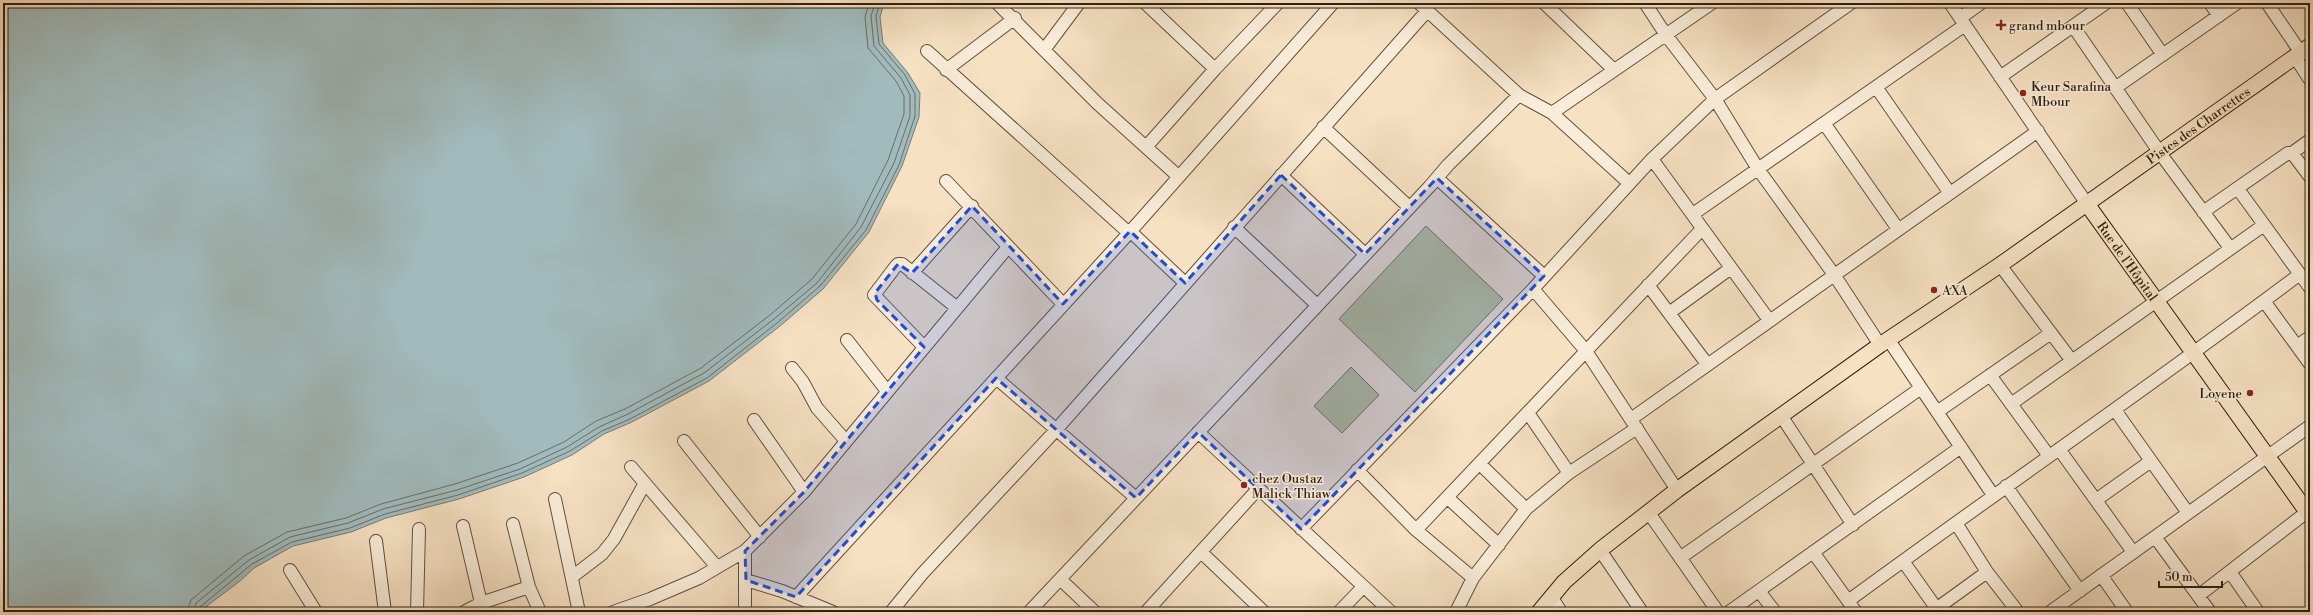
<svg xmlns="http://www.w3.org/2000/svg" width="2313" height="615" font-family="'Libre Bodoni',serif">
  <rect width="100%" height="100%" fill="#f6e1c3"/>
  <filter id="stains"><feTurbulence type="fractalNoise" baseFrequency=".005" numOctaves="4"/><feColorMatrix values="0 0 0 0 .2 0 0 0 0 .09 0 0 0 0 .02 0 0 0 .5 -.17"/></filter>
  <radialGradient id="worn" r=".72"><stop offset=".6" stop-color="#630" stop-opacity="0"/><stop offset="1" stop-color="#630" stop-opacity=".3"/></radialGradient>
  <path fill="#c0c292" stroke="#787052" d="M1426,226L1503,299L1415,392L1339,319Z
    M1351,367L1379,395L1342,433L1314,406Z"/>
  <path fill="#a1bbbd" stroke="#747d79" d="M3,3H884L880,17L883,43L908,73L920,93L919,117L902,166L869,232L823,289L780,326L709,381L632,422L604,434L572,455L524,477L459,499L386,518L351,532L293,546L254,568L240,581L199,612H3Z"/>
  <g fill="none" stroke-linecap="round" stroke-linejoin="round">
    <path stroke="#686d68" stroke-width="1" d="M187,612L191,600L244,556L287,532L346,518L381,504L455,484L518,463L564,442L596,421L625,409L701,368L770,315L812,279L856,224L888,160L904,114V96L896,81L868,48L865,17L869,3
      M193,612L196,603L249,560L290,537L348,523L383,509L457,490L520,469L567,447L599,427L628,414L704,373L774,319L817,283L861,227L894,163L910,116V95L901,78L874,46L871,16L875,3
      M198,612L200,607L252,564L292,542L350,528L385,514L458,495L522,473L570,451L602,431L630,419L707,378L777,323L820,286L866,230L899,165L915,116V94L905,75L879,44L876,16L880,3"/>
    <g stroke="#62503e" stroke-width="14">
      <path id="minor" d="M997,3L1097,103L1178,176
        M1145,3L1215,69
        M1419,3L1519,95L1552,113L1629,183
        M1544,3L1614,70
        M1645,3L1666,35L1715,99L1758,169L1835,276L1880,345
        M1950,3L2087,204
        M2127,3L2163,55
        M2210,3L2219,16
        M2267,3L2301,53
        M1960,18L1981,3
        M2073,26L2160,153L2230,248
        M1044,50L1079,3
        M927,51L1129,233
        M2295,57L2310,80
        M946,70L1015,18
        M2000,77L2106,3
        M1876,87L1949,192
        M2115,88L2237,3
        M1552,113L1712,3
        M1824,123L1898,229
        M1323,127L1409,207
        M1146,147L1215,69L1278,3
        M2292,153L2310,177
        M1652,159L1769,320
        M1281,175L1365,254
        M1437,178L1544,276
        M946,181L1063,304
        M2238,189L2310,288
        M2203,212L2288,153H2292L2310,140
        M1693,214L1965,25
        M1234,227L1317,305
        M1130,231L1185,283
        M2000,265L2072,361
        M912,273L972,206
        M1648,285L1707,364
        M1533,289L1586,351L1677,490
        M2264,301L2310,364
        M1669,313L1731,268
        M1888,339L1993,495
        M847,340L887,391
        M2297,346L2310,337
        M924,347L874,295L896,266L898,264H902L956,307
        M792,368L803,382L817,408L846,441
        M1990,375L2049,456
        M996,378L1136,498
        M2011,404L2264,225
        M2115,410L2188,513
        M1937,412L2051,333
        M1528,413L1569,473
        M1782,417L1853,525
        M1631,419L2038,131
        M754,420L804,492
        M1198,432L1391,612
        M684,441L760,537
        M2059,449L2133,552
        M1480,464L1526,509
        M631,467L717,567
        M1357,470L1416,530L1473,578
        M2006,486L2080,591
        M1448,498L1499,545
        M555,499L579,612
        M2096,500L2151,461
        M1649,513L1718,612
        M1956,523L1987,572L2018,612
        M513,524L529,587L540,612
        M463,526L481,603
        M1301,529L1533,289L1652,159L1715,99L1851,3
        M1416,530L1702,229
        M2155,537L2210,612
        M376,541L385,612
        M1600,550L1642,612
        M1201,552L1264,612
        M1813,552L1856,612
        M1680,558L1921,388
        M1903,561L1939,612
        M290,570L316,612
        M2230,572L2258,612
        M2101,575L2127,612
        M572,577L602,554L614,539L645,483
        M1060,579L1095,612
        M746,580L782,591L833,612
        M1759,591L1775,612
        M1551,596L1561,612
        M2198,596L2307,512
        M796,597L1129,233L1333,3
        M1848,601C1998,491 2151,386 2300,274
        M1936,609L1987,572
        M417,612L419,529
        M464,612L481,603L529,587
        M613,612L650,599L699,578L745,551L804,492L1008,247
        M745,612V551
        M891,612L922,574L1055,431L1427,11
        M1029,612L1430,186L1448,165L1519,95
        M1146,612L1258,489
        M1339,612L1363,587
        M1456,612L1473,578L1526,509L1569,473L1637,428
        M1729,612L1961,447
        M2050,612L2310,426"/>
    </g>
    <g stroke="#301f12" stroke-width="17">
      <g id="major">
        <path id="s1" d="M2087,204L2310,516"/>
        <path id="s2" d="M1539,612L1564,582L1600,550L1677,490L1880,345L2000,265L2310,46"/>
      </g>
    </g>
    <use href="#minor" stroke="#f9ecd8" stroke-width="12"/>
    <use href="#major" stroke="#f6e1c3" stroke-width="15"/>
  </g>
  <path fill="#1d4ed8" fill-opacity="0.2" stroke="#1d4ed8" stroke-width="3" stroke-dasharray="8 5" stroke-linejoin="round" d="M1281,175L1365,254L1437,178L1544,276L1301,529L1198,432L1136,498L996,378L796,597L746,580L745,551L804,492L924,347L877,300L875,293L898,264L912,273L972,206L1063,304L1130,231L1185,283Z"/>
  <g fill="#8f2418" stroke="#f9ecd8" stroke-width="1.5">
    <path d="M1999 19h4v4h4v4h-4v4h-4v-4h-4v-4h4z"/>
    <circle cx="2023" cy="93" r="4"/>
    <circle cx="1934" cy="290" r="4"/>
    <circle cx="2250" cy="393" r="4"/>
    <circle cx="1244" cy="485" r="4"/>
  </g>
  <g text-anchor="middle" stroke-width="3" stroke-linejoin="round" paint-order="stroke">
    <g font-size="13" fill="#301f12" stroke="#f9ecd8" text-anchor="start">
      <text x="2009" y="30">grand mbour</text>
      <text x="2031" y="91">Keur Sarafina<tspan x="2031" dy="15">Mbour</tspan></text>
      <text x="1942" y="295">AXA</text>
      <text x="2242" y="398" text-anchor="end">Loyene</text>
      <text x="1252" y="483">chez Oustaz<tspan x="1252" dy="15">Malick Thiaw</tspan></text>
    </g>
    <g font-size="13" fill="#301f12" stroke="#f9ecd8">
      <text dy="5" stroke="none"><textPath href="#s2" startOffset="821">Pistes des Charrettes</textPath></text>
      <text dy="5" stroke="none"><textPath href="#s1" startOffset="70">Rue de l'Hôpital</textPath></text>
    </g>
  </g>
  <rect width="2313" height="615" fill="none" stroke="#f6e1c3" stroke-width="16"/>
  <rect x="4" y="4" width="2305" height="607" fill="none" stroke="#301f12" stroke-width="2"/>
  <rect x="8" y="8" width="2297" height="599" fill="none" stroke="#301f12"/>
  <path d="M2159 581v6h63v-6" fill="none" stroke="#301f12" stroke-width="2"/>
  <text x="2165" y="581" font-size="12" fill="#301f12" stroke="#f9ecd8" stroke-width="3" paint-order="stroke">50 m</text>
  <rect width="100%" height="100%" filter="url(#stains)"/>
  <rect width="100%" height="100%" fill="url(#worn)"/>
</svg>
